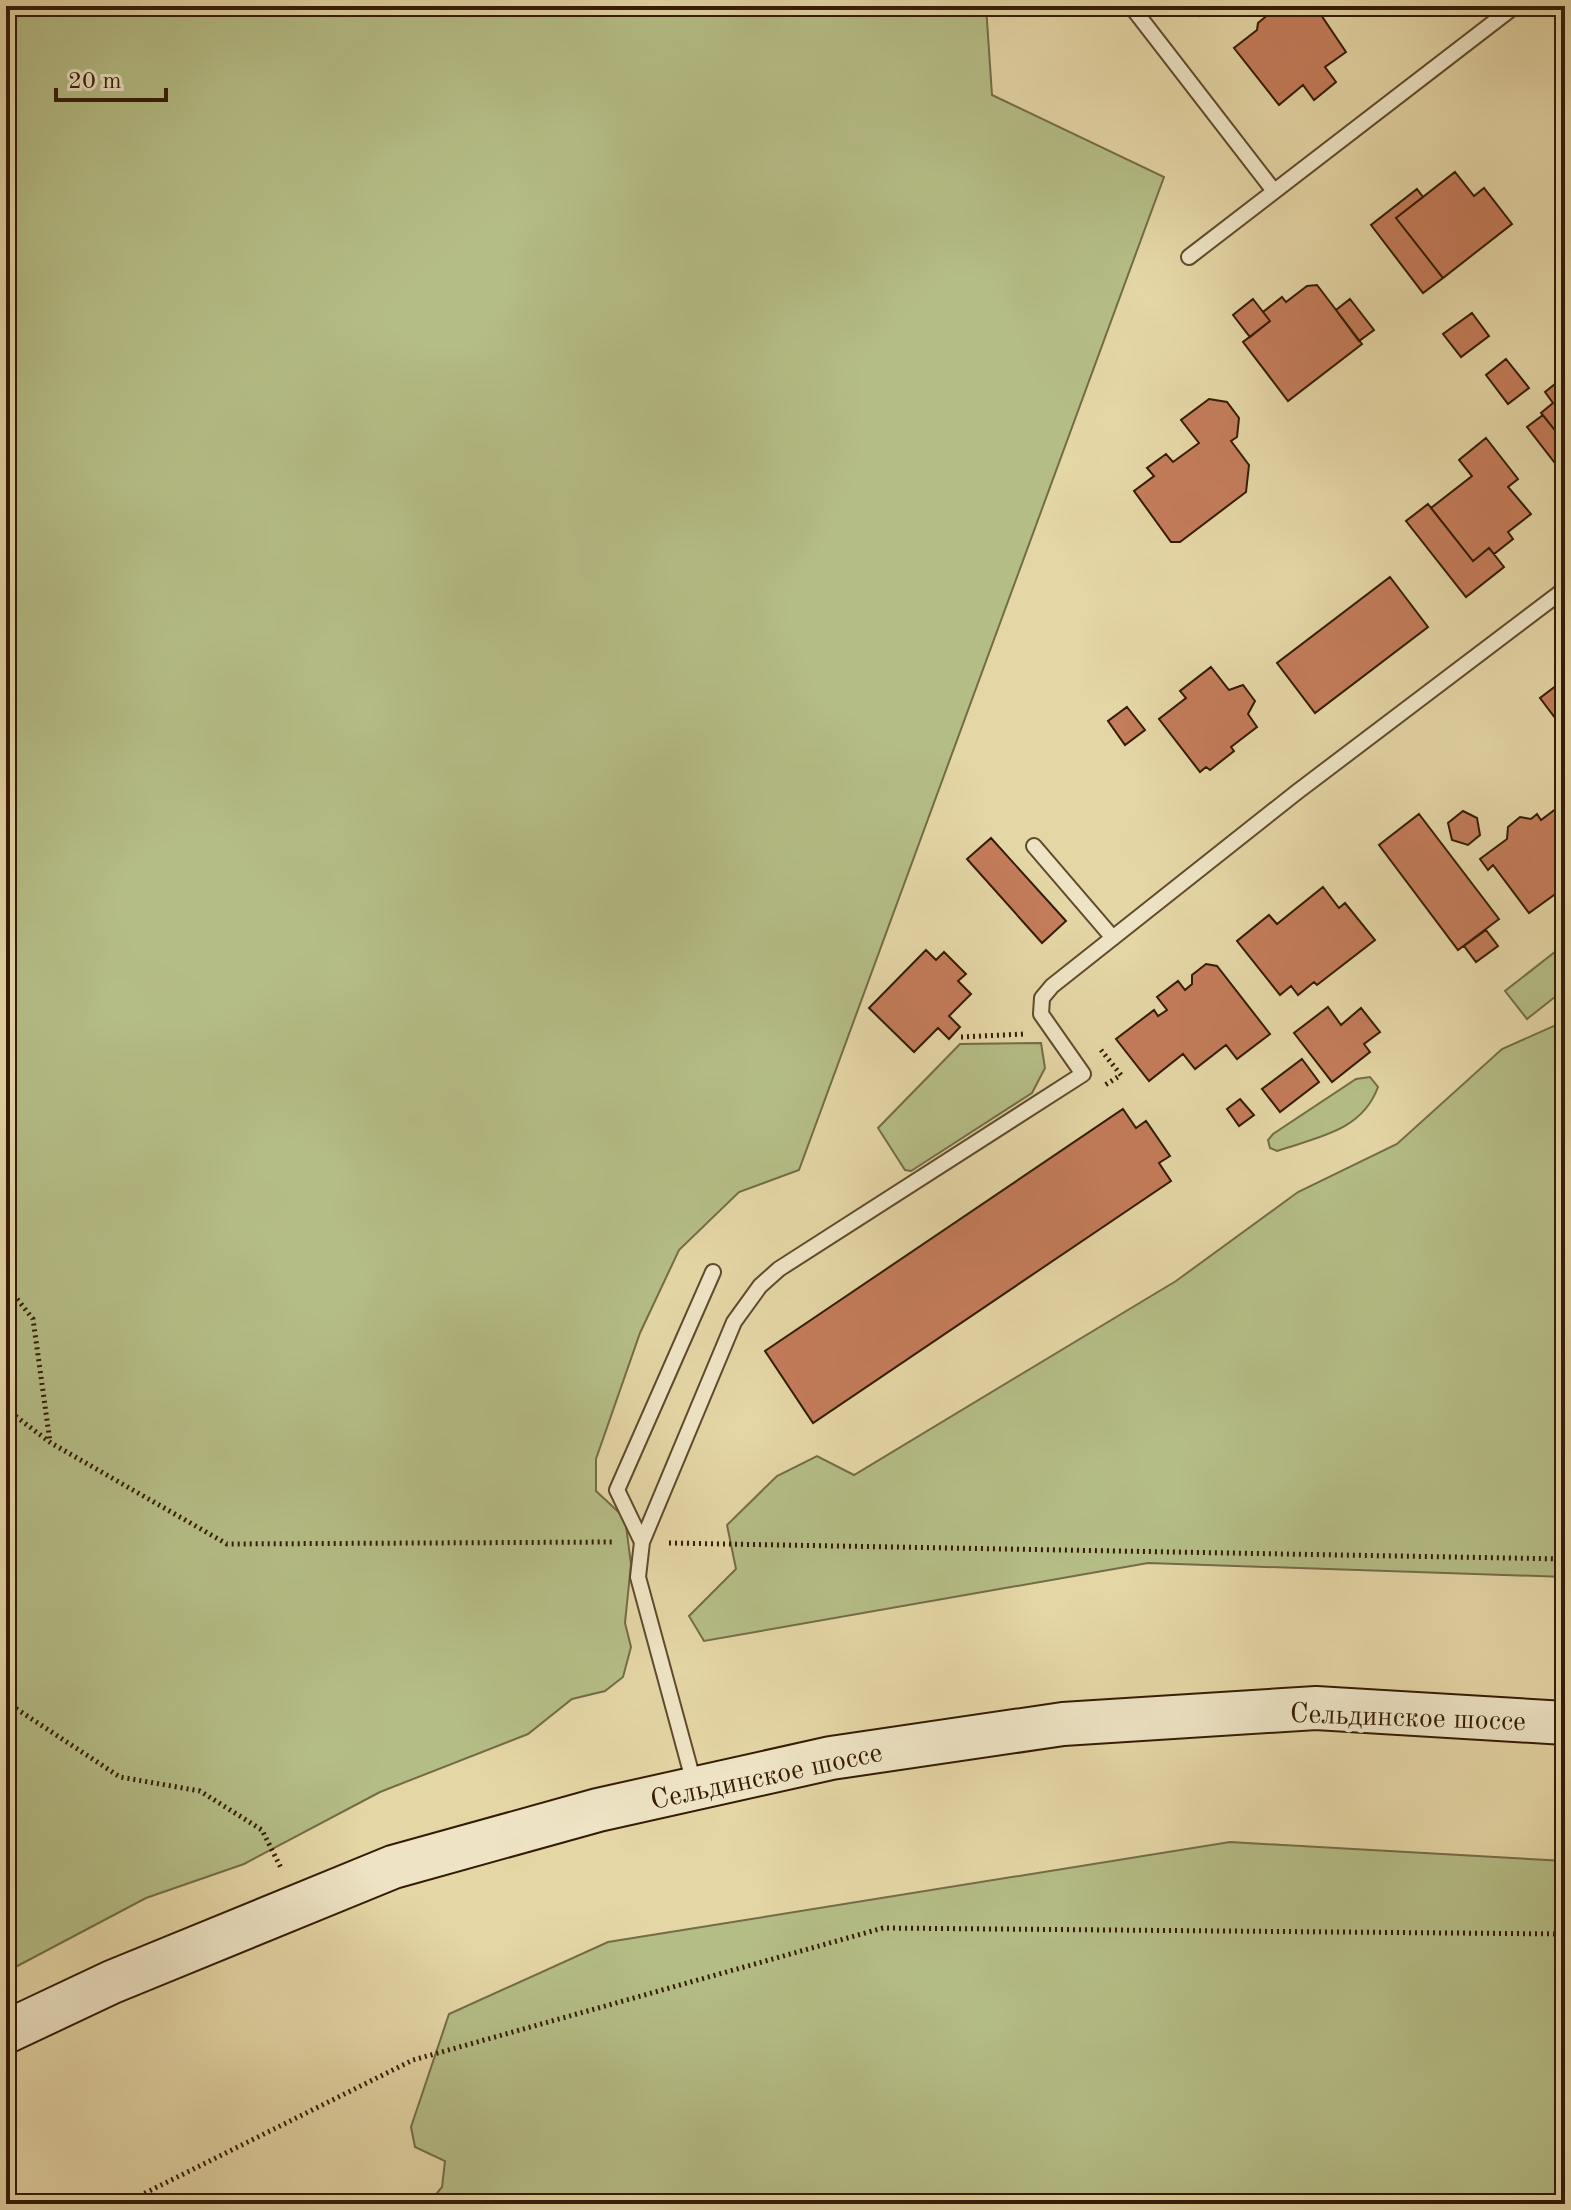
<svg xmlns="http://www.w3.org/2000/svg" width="1571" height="2210" font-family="'Old Standard TT',serif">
  <rect width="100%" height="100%" fill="#e5d6a6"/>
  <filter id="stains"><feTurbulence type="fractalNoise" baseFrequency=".0025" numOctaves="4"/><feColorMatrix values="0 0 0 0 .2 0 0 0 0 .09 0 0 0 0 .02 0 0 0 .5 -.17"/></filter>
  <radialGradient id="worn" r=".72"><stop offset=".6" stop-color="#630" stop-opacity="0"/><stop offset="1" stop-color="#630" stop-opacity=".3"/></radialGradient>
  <path fill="#b5bd86" stroke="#746c46" stroke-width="2" d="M6,6H986L992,95L1164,177L799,1170L739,1192L679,1250L640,1333L596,1459V1491L625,1518L631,1564L625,1623L631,1647L623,1677L605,1691L572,1699L528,1734L380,1792L244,1864L146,1898L6,1972Z
    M1565,944V989L1527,1019L1505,991Z
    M1565,1021V1577L1148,1563L704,1641L689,1616L736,1569L727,1525L777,1476L817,1456L854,1475L1176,1281L1298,1192L1397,1144L1502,1049Z
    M1041,1043L1045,1068L1032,1093L911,1171L905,1170L878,1128L960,1044Z
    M1370,1077L1378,1087C1362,1131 1318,1137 1277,1151L1270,1148L1268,1140L1273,1134L1356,1079Z
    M1230,1842L1565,1861V2204H428L442,2187L445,2161L415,2147L411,2127L449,2014L608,1942Z"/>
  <path fill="#c47c5a" stroke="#341b05" stroke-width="2" d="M1192,6H1212L1200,16Z
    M1276,6H1315L1346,52L1325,67L1336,82L1314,100L1303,85L1279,105L1234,48L1257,30L1258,23L1270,13H1282Z
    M1455,172L1474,196L1484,188L1512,224L1443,278L1396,218Z
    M1417,189L1423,197L1396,218L1443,278L1423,293L1371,225Z
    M1317,285L1362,344L1288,401L1243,342L1270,321L1263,312L1282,297L1286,302L1307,286Z
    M1253,299L1270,321L1250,337L1233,315Z
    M1350,299L1374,330L1359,341L1336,310Z
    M1472,313L1489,336L1461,357L1443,334Z
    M1506,359L1529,388L1508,404L1486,375Z
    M1565,376V443L1541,413L1553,403L1545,392Z
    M1209,399L1227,402L1239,418L1237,437L1231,441L1249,465L1246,492L1180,542H1171L1134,491L1154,476L1147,468L1166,454L1173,462L1199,443L1181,420Z
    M1543,415L1565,443V476L1527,427Z
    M1486,438L1518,479L1508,487L1531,514L1508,532L1513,539L1494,554L1489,548L1473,561L1431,508L1472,476L1459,460Z
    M1428,504L1473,561L1489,548L1504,567L1466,597L1406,521Z
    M1390,577L1428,627L1315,713L1277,663Z
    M1211,667L1229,690L1243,685L1255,701L1248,714L1257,727L1231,747L1234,751L1210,770L1206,767L1200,772L1159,719L1186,698L1180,691Z
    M1565,679V731L1540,698Z
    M1127,707L1145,730L1125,745L1108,721Z
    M1565,802V887L1529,913L1493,865L1488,870L1480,859L1507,839L1508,827L1520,817L1531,819L1537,814L1541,820Z
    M1463,811L1477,818L1480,835L1468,845L1452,840L1448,823Z
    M1419,814L1499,919L1458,950L1379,845Z
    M991,838L1066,921L1042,943L967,859Z
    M1323,887L1339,908L1345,903L1375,940L1317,985L1314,982L1298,995L1291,986L1280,995L1237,941L1269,915L1277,924Z
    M1486,930L1498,946L1476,962L1464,946Z
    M926,950L936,960L944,952L966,974L958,981L971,994L949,1016L960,1027L949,1039L938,1028L914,1052L869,1008Z
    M1206,964L1217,966L1270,1034L1237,1059L1226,1045L1195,1069L1183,1054L1149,1081L1116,1039L1154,1010L1158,1016L1167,1010L1157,997L1178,981L1185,990L1192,984V975Z
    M1328,1007L1341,1025L1361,1008L1380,1032L1364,1044L1370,1052L1332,1082L1294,1033Z
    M1302,1059L1319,1082L1280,1112L1262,1089Z
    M1240,1099L1254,1115L1239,1126L1227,1109Z
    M1123,1109L1136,1128L1146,1121L1170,1156L1159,1163L1171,1181L813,1423L765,1351Z"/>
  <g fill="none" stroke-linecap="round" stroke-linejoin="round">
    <g stroke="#604a2d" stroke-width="18">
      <path id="service" d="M1131,6L1274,191
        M1189,257L1515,6
        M1034,846L1113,938
        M642,1542L617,1490L713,1272
        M695,1787L638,1577L642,1542L734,1322L760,1286L779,1269L1083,1074L1041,1014L1042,998L1052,986L1297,792L1565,589"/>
    </g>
    <g stroke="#341b05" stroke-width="46">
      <path id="secondary" d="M6,2032L112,1982L393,1867L598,1810L831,1758L1063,1724L1316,1708L1565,1723"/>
    </g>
    <path stroke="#341b05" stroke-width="5" stroke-dasharray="2 4" stroke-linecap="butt" d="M961,1037L1024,1034
      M1101,1050L1121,1075L1105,1085
      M6,1285L33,1319L50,1442
      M6,1409L51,1443L227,1544L615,1542
      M669,1543L1565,1559
      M6,1702L120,1777L200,1791L262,1830L282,1870
      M123,2204L413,2060L883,1928L1565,1934"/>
    <use href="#service" stroke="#eee4c5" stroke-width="14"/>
    <use href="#secondary" stroke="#eee4c5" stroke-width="42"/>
  </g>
  <g text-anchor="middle" stroke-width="8" stroke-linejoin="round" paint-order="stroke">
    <g font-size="28" fill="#341b05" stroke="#eee4c5">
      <text transform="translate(1408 1716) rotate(2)" y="10">Сельдинское шоссе</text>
      <text transform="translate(766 1775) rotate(-12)" y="10">Сельдинское шоссе</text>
    </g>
  </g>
  <rect width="1571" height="2210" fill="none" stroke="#e5d6a6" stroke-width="32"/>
  <rect x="8" y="8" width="1555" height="2194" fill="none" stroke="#341b05" stroke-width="4"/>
  <rect x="16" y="16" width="1539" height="2178" fill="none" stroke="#341b05" stroke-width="2"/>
  <path d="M56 88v12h110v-12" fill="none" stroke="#341b05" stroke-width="4"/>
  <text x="68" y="88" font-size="24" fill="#341b05" stroke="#eee4c5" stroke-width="6" paint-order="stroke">20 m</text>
  <rect width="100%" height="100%" filter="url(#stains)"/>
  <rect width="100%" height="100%" fill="url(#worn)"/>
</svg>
